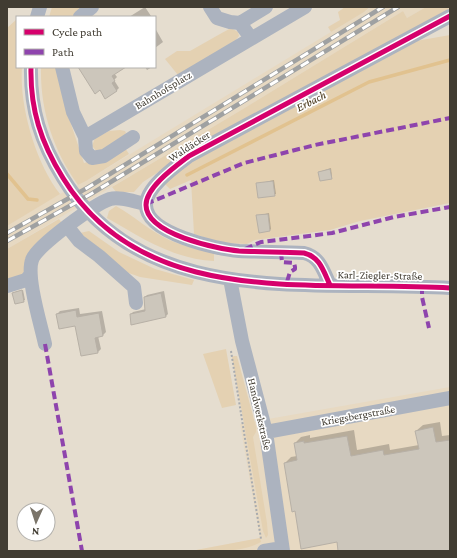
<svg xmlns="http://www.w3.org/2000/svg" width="457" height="558" font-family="'Crimson Pro',serif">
  <rect width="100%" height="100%" fill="#e5ddcf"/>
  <path fill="#e7d9c2" d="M372,7H426L407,18L403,11L243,109L7,249V226L54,197L86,181Z
    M450,387V551H191L260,538L240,424Z"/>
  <path fill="#e4d1b2" d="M52,7H84L74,17H49Z
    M345,7H370L364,12L331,32L328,27L340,20L338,12Z
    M426,7H450V10L166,167L143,182L134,192H126L117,193L112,187L243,109L403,11L407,18Z
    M17,19V67H22C19,106 36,164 60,194L7,226V28Z
    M231,28L238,32L239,36L234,42L178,75L165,59L177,51H190L220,34Z
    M450,35V203L360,221L330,230L255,240L247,244L222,243L194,234L191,180L170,189L164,183L194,157L416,41Z
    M41,67H59L65,106L84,163L104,158L125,148L129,154L86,181L78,185C53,150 40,110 41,67Z
    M120,130L125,131L126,133L116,145L99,154L92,146L95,138L109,131Z
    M116,206C134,216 150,231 169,240C183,246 199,249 214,253V261C173,259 142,238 107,218L109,211Z
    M59,219L62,223L26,270L19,278L7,283V249Z
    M89,231L119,252L155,269L194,280L192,285L140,277L126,272L80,233Z
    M226,349L236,405L222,408L203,354Z
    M234,356H237L256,427V432L253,437L267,523L268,535L266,538L263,531L232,357Z
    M260,538L261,542C242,553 212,551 191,551Z"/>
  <path fill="#0003" d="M145,7L151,16L150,17H129Z
    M155,28L163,42L155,48Z
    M80,67H124L114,73L117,77L114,80L119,88L116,91L100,89Z
    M145,67H152L147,70Z
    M331,168L332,177L331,178L319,172Z
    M274,180L276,194L259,197L257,184Z
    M269,213L271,229L270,230L257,216Z
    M23,290L25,300L15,302V292Z
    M164,291L168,314L166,316L131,314L133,312L146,309L145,297L147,295Z
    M79,308L80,314L102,311L106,332L103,335L98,336L101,349L98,352L75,325L57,314L60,311Z
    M440,422L442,436L450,435V551H339L337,541L295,510L285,463L291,457L297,456L295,443L301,437L310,435V438L354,430L357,450L389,444L390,450L419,445L416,431L423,425Z"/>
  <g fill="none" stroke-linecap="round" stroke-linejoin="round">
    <path stroke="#e1c28f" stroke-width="3.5" d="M7,174L28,199L37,200
      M187,175L369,82L450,60"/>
  </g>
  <path fill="#ccc6bb" stroke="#b7b0a6" d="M78,67H126L112,76L115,81L112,83L117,91L105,99L100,90L95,94Z
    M330,169L332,179L320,181L318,172Z
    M273,181L275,196L258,198L256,183Z
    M268,214L270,231L259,233L256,215Z
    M22,290L24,302L15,304L12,293Z
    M161,293L166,317L131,325L130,314L145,311L144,297Z
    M76,310L77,317L99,313L103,336L95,338L98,353L81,356L75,326L59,329L56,314Z
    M433,427L436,442L450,440V551H338L337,542L301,549L295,511L292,512L284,463L297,460L294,443L304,441V443L347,436L351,456L383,450L384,455L419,449L415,431Z"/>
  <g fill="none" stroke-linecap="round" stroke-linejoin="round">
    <path stroke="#a8abaf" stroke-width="2" stroke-dasharray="2 2" stroke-linecap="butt" d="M231,351L261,539"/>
    <path stroke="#acb3bf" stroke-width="14" d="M210,7L217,18L230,22L240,23
      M37,17L40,7
      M80,17L92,7
      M251,38L240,23L266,7
      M31,67C30,109 41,143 63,178C145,312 317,279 450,288
      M62,67L73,112L85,137L305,7
      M85,137L86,151L92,158L104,156L133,137
      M69,225L71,231L79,241L99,256L134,287L136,303
      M230,279L242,341L266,432L283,551
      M330,285C323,270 320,257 304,253C282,252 261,252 239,251C217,249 146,234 146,205C146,187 176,166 189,156L450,16
      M7,286L26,280L30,275
      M45,344C41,325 26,277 32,260C36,246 95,204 110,199C120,196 135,202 146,204
      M266,432L450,398
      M264,551L282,548"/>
    <g stroke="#9fa1a2" stroke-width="4.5">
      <path id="rail" d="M7,233L87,188L383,7
        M7,241L91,194L398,7"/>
    </g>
    <use href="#rail" stroke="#fff" stroke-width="3" stroke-dasharray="9" stroke-linecap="butt"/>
    <path stroke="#8e44ad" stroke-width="4" stroke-dasharray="8 4" stroke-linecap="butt" d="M146,204L244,163L315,145L450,118
      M245,249L261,242L332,233L394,217L450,207
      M281,252L282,262L294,263L295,267V269L290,272L286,285
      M422,286V297L429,328
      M45,344L82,551"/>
    <g stroke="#fff" stroke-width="8">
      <path id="cycleway" d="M31,67C30,109 41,143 63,178C145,312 317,279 450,288
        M330,285C323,270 320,257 304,253C282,252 261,252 239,251C217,249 146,234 146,205C146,187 176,166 189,156L450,16"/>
    </g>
    <use href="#cycleway" stroke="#d6006c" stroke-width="5"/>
  </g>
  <g text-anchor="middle" stroke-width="3.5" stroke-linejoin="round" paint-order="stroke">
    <g font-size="11" fill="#413c32" stroke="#fff">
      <text transform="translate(163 90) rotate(-31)" y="4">Bahnhofsplatz</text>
      <text transform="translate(189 146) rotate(-33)" y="4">Waldäcker</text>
      <text transform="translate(380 275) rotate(1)" y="4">Karl-Ziegler-Straße</text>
      <text transform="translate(260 414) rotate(77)" y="4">Handwerkstraße</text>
      <text transform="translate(358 415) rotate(-10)" y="4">Kriegsbergstraße</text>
    </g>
    <g font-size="12" font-style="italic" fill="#413012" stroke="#fff">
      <text transform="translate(311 101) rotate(-27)" y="4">Erbach</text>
    </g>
  </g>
  <rect width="457" height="558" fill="none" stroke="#413c32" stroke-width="16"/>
  <rect x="16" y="16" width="140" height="52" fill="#ffffff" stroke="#b3b1ad"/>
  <rect x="24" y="29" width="20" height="6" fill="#d6006c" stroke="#b3b1ad"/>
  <text x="52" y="36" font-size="12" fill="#413c32">Cycle path</text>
  <rect x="24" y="49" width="20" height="6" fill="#8e44ad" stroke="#b3b1ad"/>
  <text x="52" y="56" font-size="12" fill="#413c32">Path</text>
  <g transform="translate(36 522) rotate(183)"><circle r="19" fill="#ffffff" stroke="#b3b1ad"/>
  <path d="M0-3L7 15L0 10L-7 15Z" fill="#7a7469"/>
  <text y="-6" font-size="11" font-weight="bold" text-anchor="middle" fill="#413c32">N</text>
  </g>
</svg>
